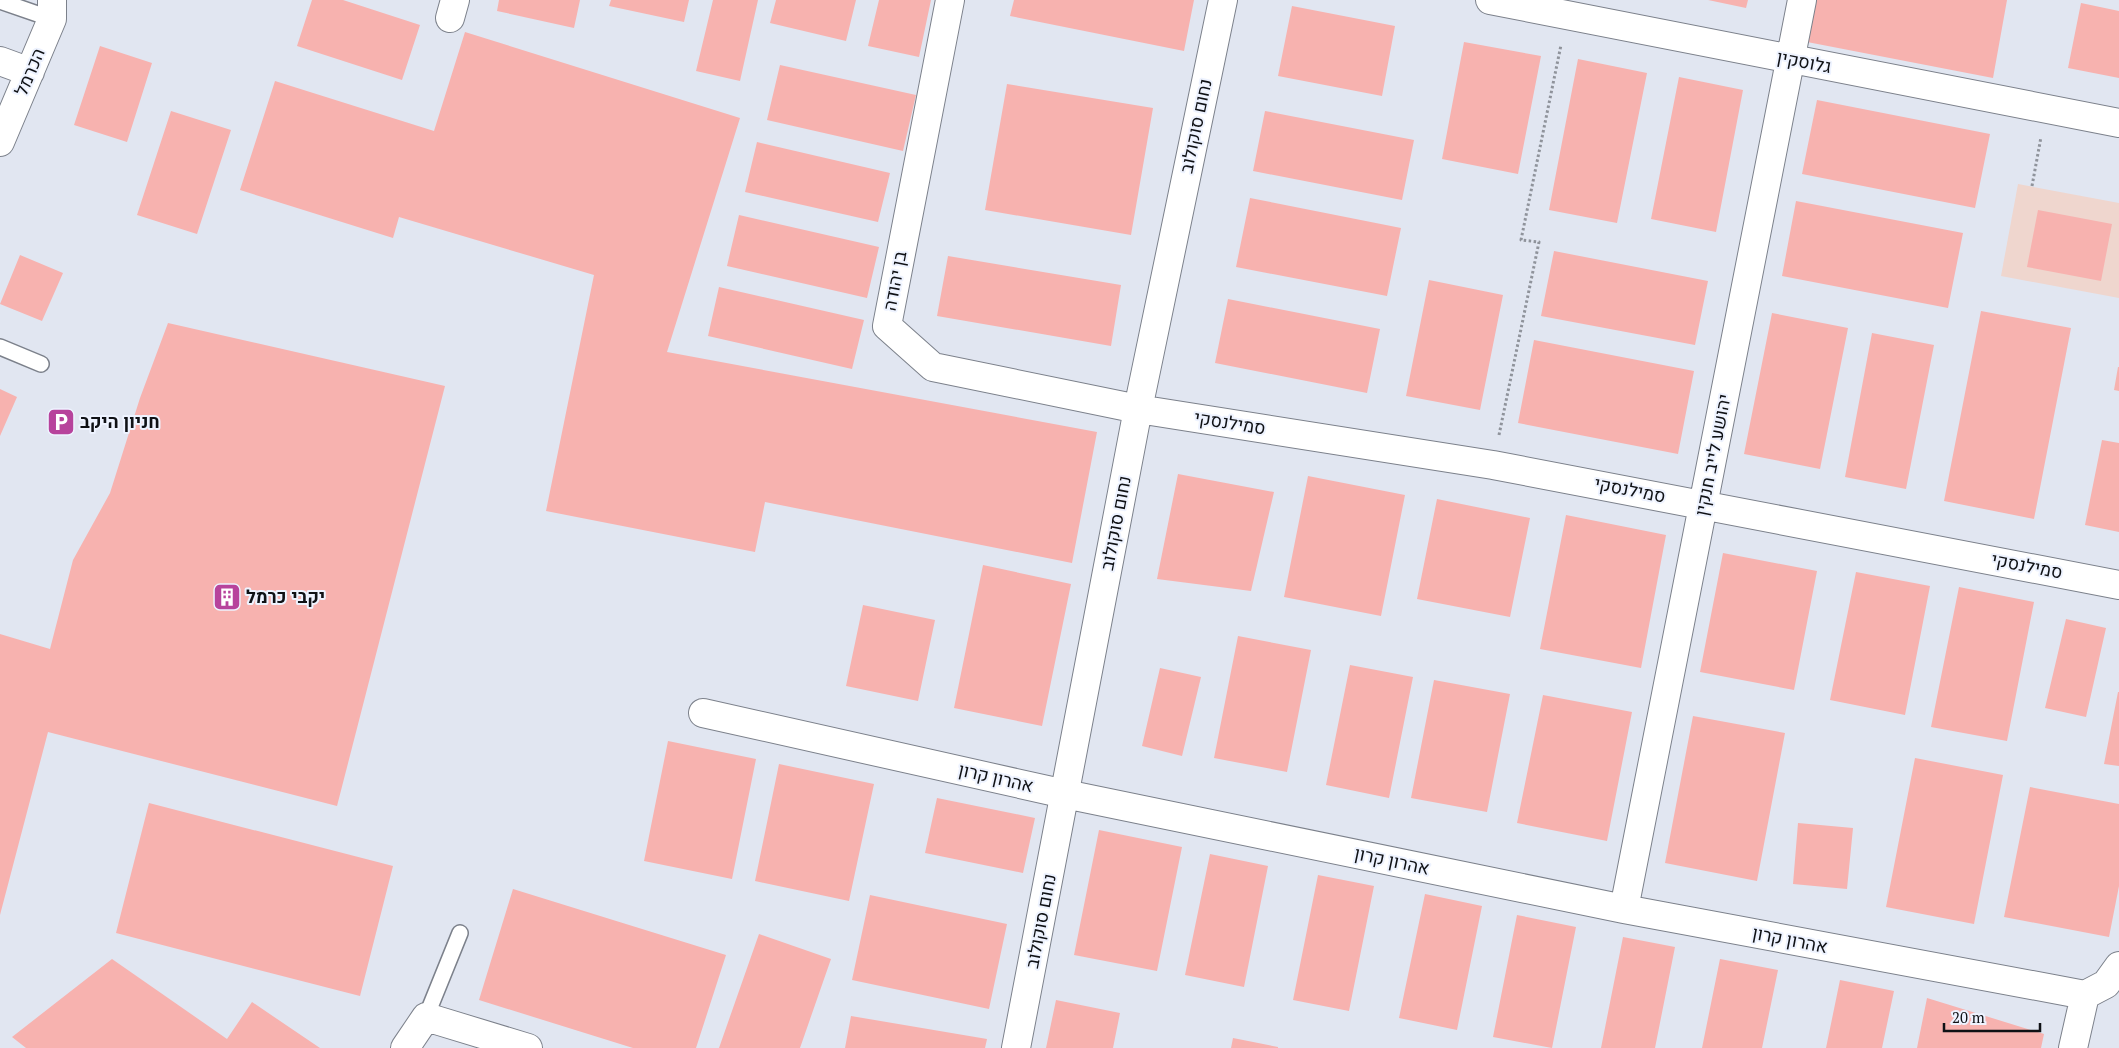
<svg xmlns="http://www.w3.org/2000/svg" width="2119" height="1048" font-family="'PT Serif',Heebo,serif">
  <rect width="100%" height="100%" fill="#e1e6f1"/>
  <path fill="#efd6ce" d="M2018,184L2119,203V298L2001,276Z"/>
  <path fill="#f7b2af" d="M312,0H343L420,25L402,80L297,46Z
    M499,0H580L574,28L497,11Z
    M611,0H689L684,22L609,6Z
    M713,0H758L740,81L696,71Z
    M776,0H856L846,41L770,23Z
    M879,0H931L919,57L868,46Z
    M1014,0H1194L1184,51L1010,16Z
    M1708,0H1748L1746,8Z
    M1810,0H2007L1993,78L1802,41Z
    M2081,3L2119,11V78L2068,68Z
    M1292,6L1395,26L1382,96L1278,76Z
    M465,32L740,118L667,352L1097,432L1072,563L765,502L755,552L546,511L594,275L399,217L393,238L240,190L275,81L434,131Z
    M1464,42L1541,56L1518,174L1442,159Z
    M100,46L152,63L127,142L74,125Z
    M1578,59L1647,73L1617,223L1549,210Z
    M780,65L916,95L903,151L767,120Z
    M1679,77L1743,90L1716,232L1651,219Z
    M1007,84L1153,108L1131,235L985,210Z
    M1817,100L1990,134L1975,208L1802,174Z
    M171,111L231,130L197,234L137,215Z
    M1265,111L1414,140L1402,200L1253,171Z
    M757,142L890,173L878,222L745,192Z
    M1250,198L1401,228L1387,296L1236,267Z
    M1796,201L1963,233L1948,308L1782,276Z
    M2038,210L2112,224L2101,281L2027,267Z
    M739,215L879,247L867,298L727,266Z
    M1554,251L1708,281L1695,345L1541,316Z
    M20,255L63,273L42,321L0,304Z
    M948,256L1121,285L1111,346L937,316Z
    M1429,280L1503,295L1480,410L1406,396Z
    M719,287L864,320L852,369L708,336Z
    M1228,299L1380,329L1367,393L1215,363Z
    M1981,311L2071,328L2034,519L1944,501Z
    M1772,313L1848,328L1820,469L1744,454Z
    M168,323L445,386L337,806L48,732L0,915V634L50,649L73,560L110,493L140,398Z
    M1872,333L1934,345L1906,489L1845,477Z
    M1534,340L1694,371L1678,454L1518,423Z
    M2118,367H2119V391L2114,390Z
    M0,389L17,397L0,436Z
    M2102,440L2119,443V532L2085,525Z
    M1178,474L1274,492L1251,591L1157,579Z
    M1308,476L1405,495L1381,616L1284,597Z
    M1437,499L1530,518L1510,617L1417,599Z
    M1566,515L1666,535L1641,668L1540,649Z
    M1723,553L1817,571L1794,690L1700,672Z
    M983,565L1071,584L1042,726L954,708Z
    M1856,572L1930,586L1905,715L1830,700Z
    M1959,587L2034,602L2007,741L1931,727Z
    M863,605L935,620L918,701L846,686Z
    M2066,619L2106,628L2086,717L2045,708Z
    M1238,636L1311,650L1287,772L1214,758Z
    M1350,665L1413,677L1389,798L1326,785Z
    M1160,668L1201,677L1182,756L1142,746Z
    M1434,680L1510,694L1487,812L1411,798Z
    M2118,692H2119V766L2104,764Z
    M1543,695L1632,712L1607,841L1517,823Z
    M1693,716L1785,733L1757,881L1665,863Z
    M668,741L756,759L732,879L644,861Z
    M1915,758L2003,775L1974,924L1886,907Z
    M779,764L874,784L849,901L755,881Z
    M2030,787L2119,804V886L2109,937L2004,917Z
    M937,798L1035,818L1023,873L925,853Z
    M149,803L393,866L360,996L116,933Z
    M1798,823L1853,828L1847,889L1793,884Z
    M1099,830L1182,847L1157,971L1074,955Z
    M1210,854L1268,866L1244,987L1185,975Z
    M1318,875L1374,886L1349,1011L1293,1000Z
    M513,889L726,955L696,1048H633L479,1000Z
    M1425,894L1482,906L1457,1030L1399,1018Z
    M870,895L1007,924L989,1009L852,980Z
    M1517,915L1576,927L1552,1048L1493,1037Z
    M759,934L831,959L800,1048H719Z
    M1623,937L1675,947L1655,1048H1601Z
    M112,959L227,1039L252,1002L320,1048H26L12,1037Z
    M1720,959L1778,970L1762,1048H1702Z
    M1840,980L1894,991L1882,1048H1826Z
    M1927,998L2044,1034L2041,1048H1917Z
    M1056,1000L1120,1013L1113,1048H1046Z
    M851,1016L987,1039L985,1048H845Z
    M1233,1038L1278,1047V1048H1231Z"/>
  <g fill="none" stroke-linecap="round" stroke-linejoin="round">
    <g stroke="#7c818b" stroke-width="18">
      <path id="lane" d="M0,1L52,19
        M0,347L41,364
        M426,1017L460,933"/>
    </g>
    <g stroke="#7c818b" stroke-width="30">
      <path id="street" d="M950,0L887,326L933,367L1138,409L1493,465L2119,585
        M1490,0L2119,123
        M450,18L455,0
        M0,61L30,72
        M0,142L52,19V0
        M703,713L1065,794L1624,909L2085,995
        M1624,909L1802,0
        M405,1048L426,1017L528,1048
        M1016,1048L1138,409L1223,0
        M2073,1048L2085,995L2106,984L2119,966"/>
    </g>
    <path stroke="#8f939b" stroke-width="3" stroke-dasharray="2.5 2.5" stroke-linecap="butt" d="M2032,186L2041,137
      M1499,435L1539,242L1521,240L1561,45"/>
    <use href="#lane" stroke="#fff" stroke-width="15"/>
    <use href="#street" stroke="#fff" stroke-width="28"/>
  </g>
  <defs>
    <g id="parking-square" transform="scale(1.4375)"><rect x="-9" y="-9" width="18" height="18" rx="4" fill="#b7439c" stroke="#eef3ff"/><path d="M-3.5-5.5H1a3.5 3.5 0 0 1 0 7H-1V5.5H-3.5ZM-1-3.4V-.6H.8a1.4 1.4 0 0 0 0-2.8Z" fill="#fff"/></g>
    <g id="building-square" transform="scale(1.4375)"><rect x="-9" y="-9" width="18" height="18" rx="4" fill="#b7439c" stroke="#eef3ff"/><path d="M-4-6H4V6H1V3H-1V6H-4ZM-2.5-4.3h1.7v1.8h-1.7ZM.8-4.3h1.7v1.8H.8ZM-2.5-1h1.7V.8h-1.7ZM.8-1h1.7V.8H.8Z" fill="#fff"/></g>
  </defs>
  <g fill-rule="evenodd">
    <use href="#parking-square" x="61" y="422"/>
    <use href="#building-square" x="227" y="597"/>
  </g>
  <g text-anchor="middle" stroke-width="4" stroke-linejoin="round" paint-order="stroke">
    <g font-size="18" fill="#0f1115" stroke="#eef3ff">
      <text transform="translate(1804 62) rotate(11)" y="6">גלוסקין</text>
      <text transform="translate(30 72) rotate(-67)" y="6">הכרמל</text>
      <text transform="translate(1196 126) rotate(-78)" y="6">נחום סוקולוב</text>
      <text transform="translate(895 281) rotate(-79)" y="6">בן יהודה</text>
      <text transform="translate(1230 423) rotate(9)" y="6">סמילנסקי</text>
      <text transform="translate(1713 455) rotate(-79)" y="6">יהושע לייב חנקין</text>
      <text transform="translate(1630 490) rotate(11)" y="6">סמילנסקי</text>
      <text transform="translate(1116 523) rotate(-79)" y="6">נחום סוקולוב</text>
      <text transform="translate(2027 566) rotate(11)" y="6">סמילנסקי</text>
      <text transform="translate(996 778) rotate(13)" y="6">אהרון קרון</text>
      <text transform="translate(1392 861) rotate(12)" y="6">אהרון קרון</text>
      <text transform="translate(1041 921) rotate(-79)" y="6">נחום סוקולוב</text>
      <text transform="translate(1790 940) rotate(11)" y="6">אהרון קרון</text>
    </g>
    <g font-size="18" font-weight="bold" fill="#0f1115" stroke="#eef3ff" text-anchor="start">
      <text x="80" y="428">חניון היקב</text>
      <text x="246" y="603">יקבי כרמל</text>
    </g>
  </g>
  <path d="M1944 1023v8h96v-8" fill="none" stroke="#0f1115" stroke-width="2.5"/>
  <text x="1952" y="1023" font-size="15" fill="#0f1115" stroke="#eef3ff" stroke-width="4" paint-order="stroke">20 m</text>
</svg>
